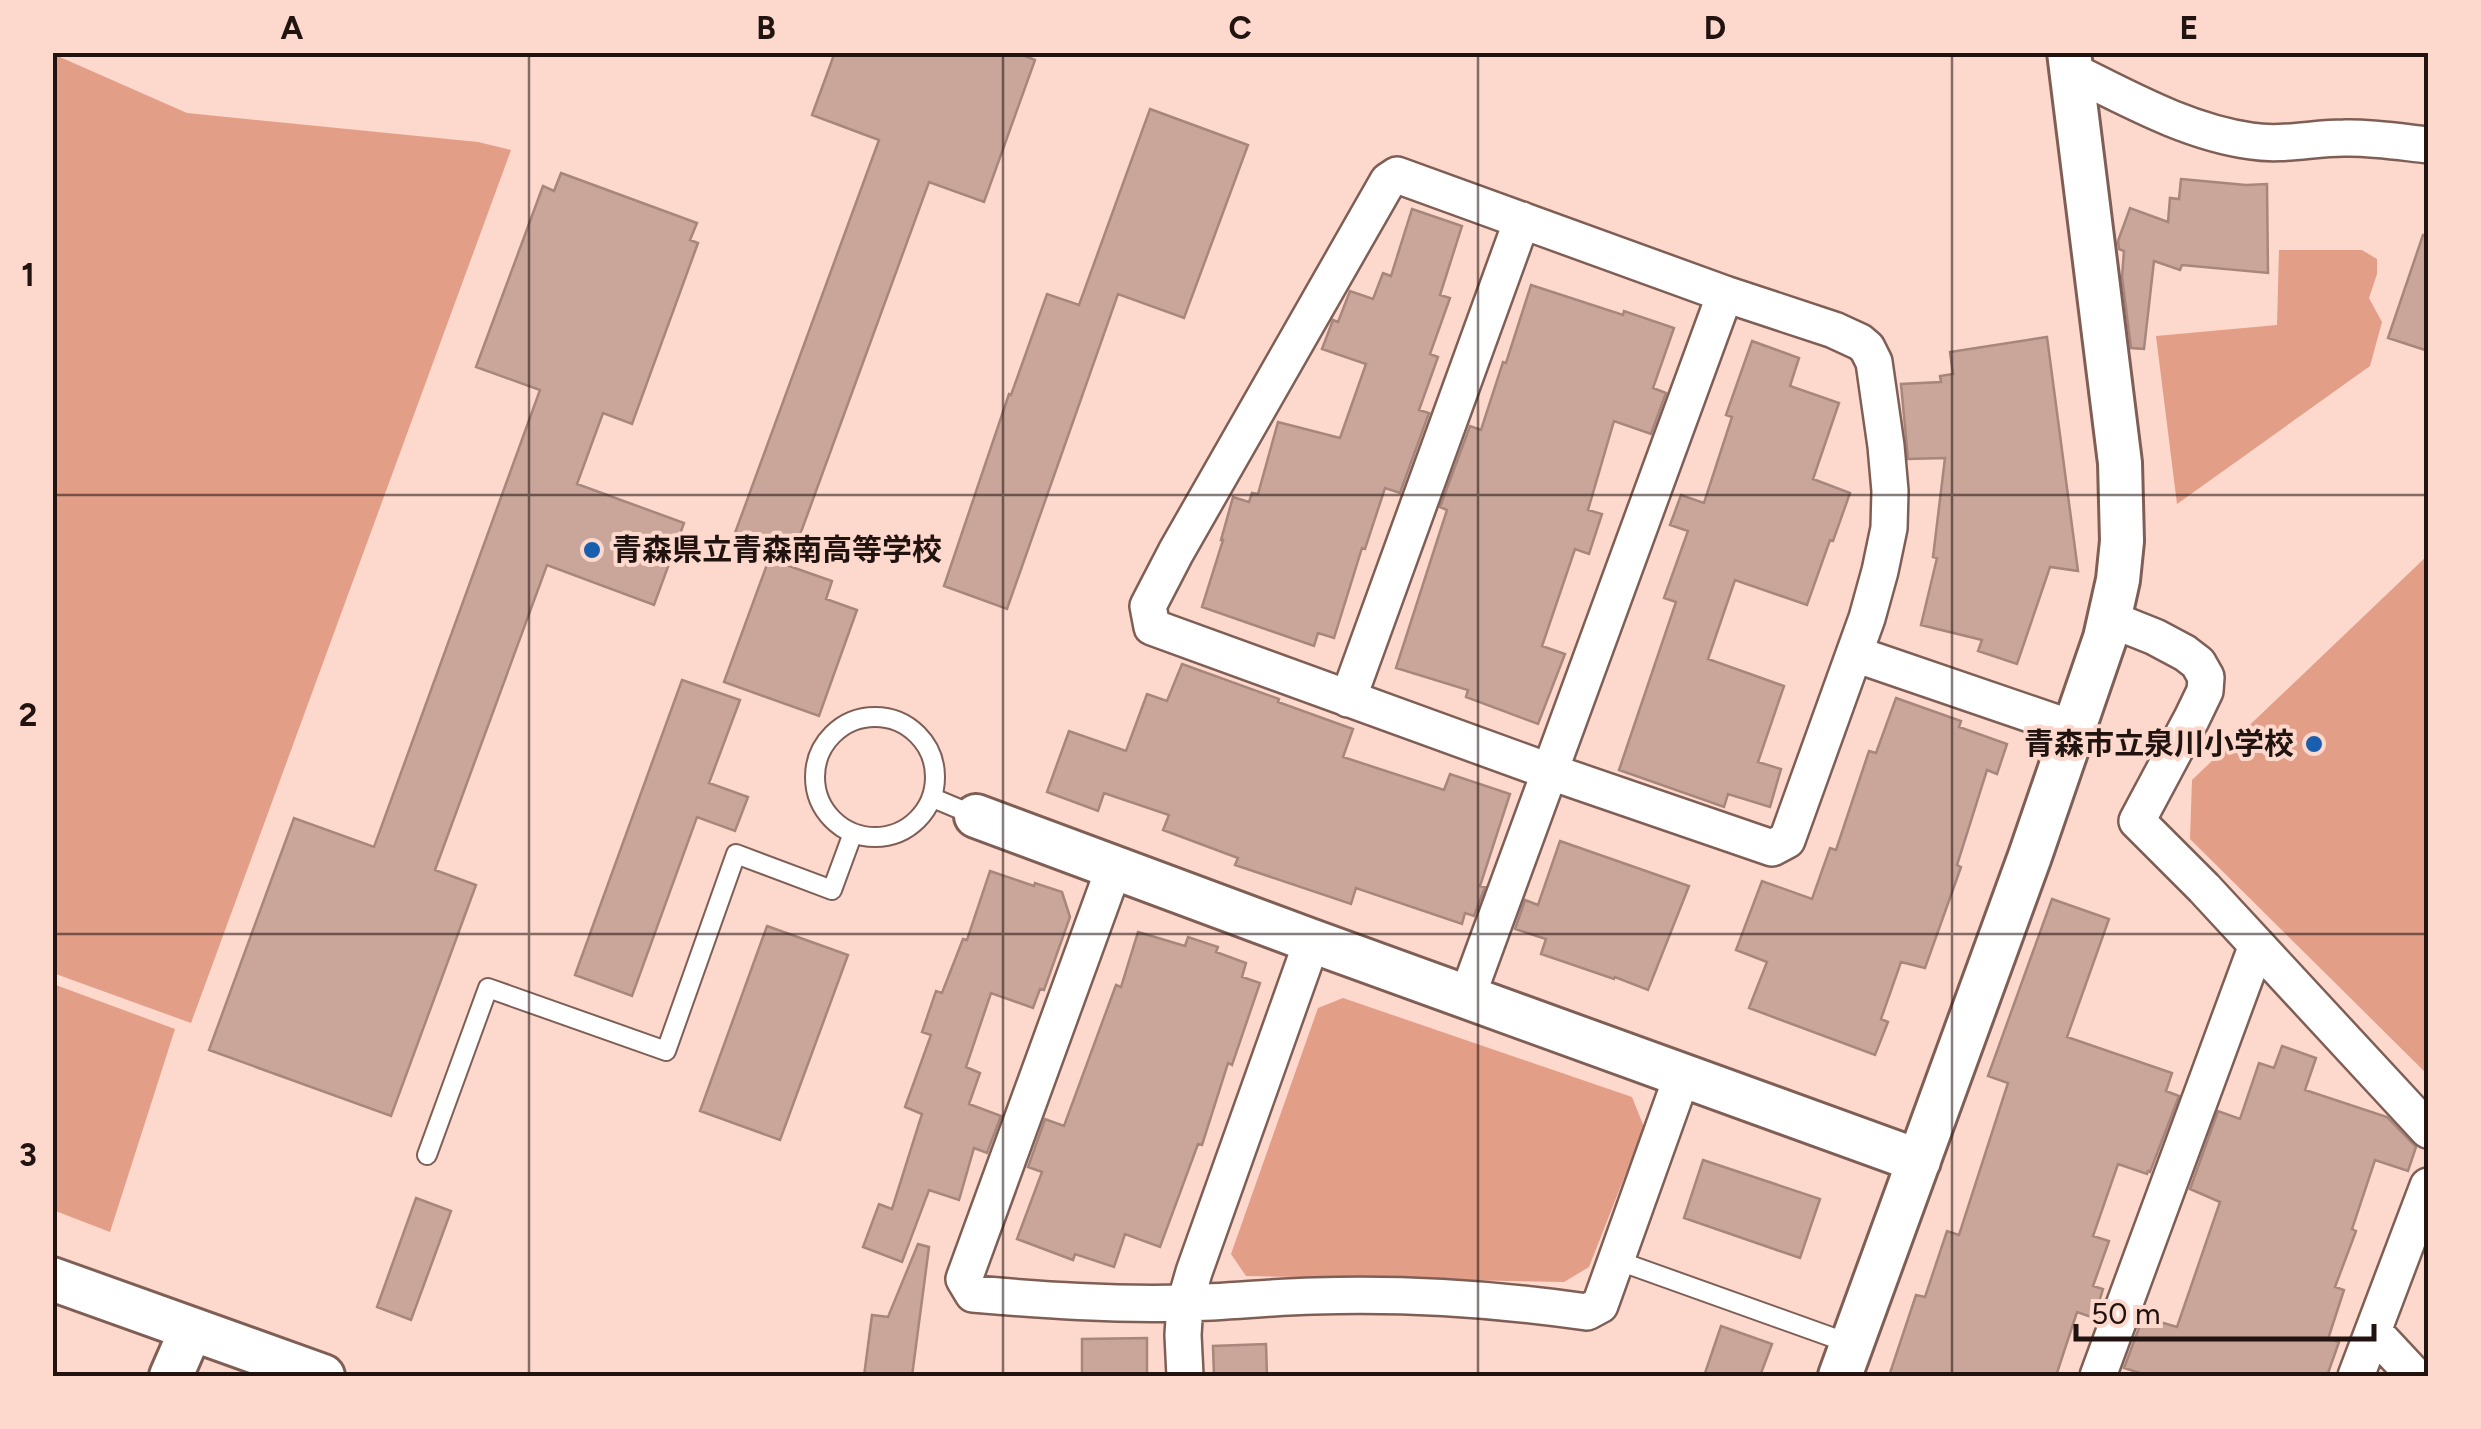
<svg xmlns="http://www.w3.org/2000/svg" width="2481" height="1429" font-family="Figtree,'Noto Sans JP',sans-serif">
  <rect width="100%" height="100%" fill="#fdd8cc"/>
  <path fill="#e39e87" d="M53,54L187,113L478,142L511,150L191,1023L53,973Z
    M2279,250H2362L2377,259V274L2369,298L2382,322L2370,366L2177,504L2156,336L2277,325Z
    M2428,555V1075L2190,839L2192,780Z
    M53,984L175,1029L110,1232L53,1210Z
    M1343,998L1632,1097L1644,1127L1589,1267L1564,1282L1246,1276L1231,1254L1318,1008Z"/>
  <path fill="#c9a59a" stroke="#a7867b" stroke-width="2.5" d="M835,52H1015L1035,60L984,202L929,182L793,554L735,533L879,140L812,115Z
    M1150,109L1248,145L1184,318L1118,294L1007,609L944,586L1009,394L1011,395L1047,294L1079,305Z
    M561,173L697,223L690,240L698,243L632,424L603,413L577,484L684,523L654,605L547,565L435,870L476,885L391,1116L209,1050L294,818L374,847L540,390L476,367L543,186L554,191Z
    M2181,179L2246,185L2267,184L2268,273L2182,265L2180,270L2154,261L2144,349L2131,348L2122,277L2124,251L2119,249L2118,241L2130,208L2168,222L2170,198L2179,199Z
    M1412,209L1462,226L1440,295L1450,298L1430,354L1438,357L1419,410L1429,413L1400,493L1385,488L1365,549L1362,548L1334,638L1318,633L1314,646L1202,607L1223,540H1221L1233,497L1249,502L1252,493L1258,494L1278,422L1340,438L1366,364L1322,349L1333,320L1338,322L1350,291L1373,299L1383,273L1391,276Z
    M2423,235L2428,236V351L2388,338Z
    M1531,285L1623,315L1624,311L1674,328L1653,388L1666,393L1651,434L1614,421L1588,510L1602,514L1589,554L1575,549L1542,646L1565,654L1538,724L1466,697L1468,690L1396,668L1447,510L1440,507L1470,426L1481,430L1503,362L1506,363Z
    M2047,337L2078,571L2050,567L2017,664L1978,651L1982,640L1921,625L1937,558L1933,557L1945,458L1908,459L1901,384L1941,382L1940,376L1953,374L1950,352Z
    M1752,341L1799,358L1790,386L1839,403L1813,479L1850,493L1833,541L1830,540L1807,605L1735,580L1708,659L1784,686L1758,762L1781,769L1770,807L1728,794L1724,807L1619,770L1676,602L1664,598L1688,531L1670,525L1681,495L1704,503L1732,417L1726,415Z
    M769,559L832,581L826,599L857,610L819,716L724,682Z
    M1182,664L1279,699L1278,702L1353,729L1343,757L1444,790L1450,774L1510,794L1480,886L1485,887L1474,916L1465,913L1462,924L1356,888L1351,904L1235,865L1238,858L1163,830L1169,815L1104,793L1098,811L1047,792L1069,731L1126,751L1147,694L1167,701Z
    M682,680L740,700L709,783L748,797L735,831L697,817L632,996L575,975Z
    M1896,698L1961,721L1959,727L2007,744L1997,774L1987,770L1957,865L1961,867L1925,968L1901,962L1881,1019L1888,1022L1875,1055L1749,1008L1767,962L1736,950L1762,881L1812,899L1830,848L1836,850L1869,751L1876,753Z
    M1560,841L1689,886L1648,990L1615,977L1614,979L1541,954L1546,939L1515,929L1525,900L1538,905Z
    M990,871L1034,886L1035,883L1062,892L1070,917L1044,990L1040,989L1033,1008L991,993L966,1067L980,1073L969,1104L1001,1116L987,1153L974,1148L959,1200L929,1190L902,1262L863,1247L879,1204L892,1209L922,1114L905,1107L931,1035L922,1032L936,991L942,993L963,939L967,940Z
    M2052,899L2109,919L2067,1037L2172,1073L2166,1091L2179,1096L2150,1172L2148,1171L2147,1174L2118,1164L2093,1236L2109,1241L2093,1286L2103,1289L2094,1318L2077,1312L2056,1376H1889L1916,1295L1925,1297L1947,1231L1959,1235L2008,1083L1988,1076Z
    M767,926L848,955L780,1140L700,1111Z
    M1138,932L1185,946L1188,937L1218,947L1216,952L1246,963L1242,977L1260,983L1232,1065L1228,1063L1202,1145L1198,1144L1160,1247L1125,1234L1114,1267L1075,1254L1073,1260L1017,1239L1042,1172L1028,1167L1045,1119L1064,1126L1116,985L1121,987Z
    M2282,1046L2316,1058L2305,1090L2387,1117L2416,1147L2408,1171L2375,1160L2352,1229L2356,1231L2335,1287L2344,1290L2328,1339L2339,1342L2327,1376H2149L2124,1368L2143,1317L2177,1327L2220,1202L2190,1189L2218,1111L2240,1119L2259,1063L2274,1068Z
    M1703,1160L1820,1199L1800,1258L1684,1218Z
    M416,1198L451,1211L411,1320L377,1307Z
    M918,1244L929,1247L912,1376H864L872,1315L888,1317Z
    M1721,1326L1772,1344L1760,1376H1704Z
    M1147,1338V1376H1082V1339Z
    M1266,1344L1267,1376H1214L1213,1346Z"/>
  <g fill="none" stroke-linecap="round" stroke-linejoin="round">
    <g stroke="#7f5f55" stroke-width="22">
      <path id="service" d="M815 777a60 60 0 1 1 120 0a60 60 0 1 1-120 0Z
        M933,798L976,816
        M427,1155L488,988L666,1051L736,854L832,890L853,833
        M1616,1260L1851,1344"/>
    </g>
    <g stroke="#7f5f55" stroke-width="40">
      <path id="minor" d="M2072,71C2129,99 2187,132 2251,141C2282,146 2313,138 2344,138C2371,137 2401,142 2428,145
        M1397,175L1725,294L1834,330L1860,342L1867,348L1874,362L1886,446L1890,491L1889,528L1880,571L1867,618L1787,840L1772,848L1551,772L1152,627L1148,606L1176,552L1388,181Z
        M2110,619L2155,637L2185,653L2198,663L2206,677L2205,691L2192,718L2137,821L2204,888L2428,1130
        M1855,654L2074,729
        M1348,699L1522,220
        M1114,868L964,1279L973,1294C1044,1300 1114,1305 1185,1303C1228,1302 1271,1297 1314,1296C1405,1293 1497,1299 1587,1312L1600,1305L1682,1076
        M1467,997L1725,294
        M2373,1331L2415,1376
        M1185,1376L1183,1335L1185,1303L1194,1272L1312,941
        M2098,1376L2257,945
        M2356,1376L2428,1186"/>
    </g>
    <g stroke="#7f5f55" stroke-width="48">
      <path id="tertiary" d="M976,816L1312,941L1919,1161
        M52,1279L323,1376
        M171,1376L191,1330
        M1840,1376L2030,856L2105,638L2118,580L2122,541L2120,463L2069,52"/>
    </g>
    <use href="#service" stroke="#fff" stroke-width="18"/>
    <use href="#minor" stroke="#fff" stroke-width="35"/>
    <use href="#tertiary" stroke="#fff" stroke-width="42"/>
  </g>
  <path fill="none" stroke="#211410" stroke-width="2.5" stroke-opacity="0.55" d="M529,52V1376M1003,52V1376M1478,52V1376M1952,52V1376M52,495H2428M52,934H2428"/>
  <g fill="#1a5eae" stroke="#fdd8cc" stroke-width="4">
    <circle cx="592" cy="550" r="10"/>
    <circle cx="2314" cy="744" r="10"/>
  </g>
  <g text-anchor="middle" stroke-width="8" stroke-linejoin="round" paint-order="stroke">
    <g font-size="30" font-weight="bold" fill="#211410" stroke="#fdd8cc" text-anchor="start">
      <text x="612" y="560">青森県立青森南高等学校</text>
      <text x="2294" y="754" text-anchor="end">青森市立泉川小学校</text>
    </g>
  </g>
  <rect width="2481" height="1429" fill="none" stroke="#fdd8cc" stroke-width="110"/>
  <path d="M2076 1324v15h298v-15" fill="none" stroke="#211410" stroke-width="5"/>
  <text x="2091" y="1324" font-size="30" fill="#211410" stroke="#fdd8cc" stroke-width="8" paint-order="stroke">50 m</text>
  <rect x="55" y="55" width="2371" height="1319" fill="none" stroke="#211410" stroke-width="4"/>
  <g font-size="32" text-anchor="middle" font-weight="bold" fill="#211410">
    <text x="292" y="39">A</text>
    <text x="766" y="39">B</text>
    <text x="1240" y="39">C</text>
    <text x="1715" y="39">D</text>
    <text x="2189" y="39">E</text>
    <text x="28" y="286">1</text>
    <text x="28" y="726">2</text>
    <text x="28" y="1166">3</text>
  </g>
</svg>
